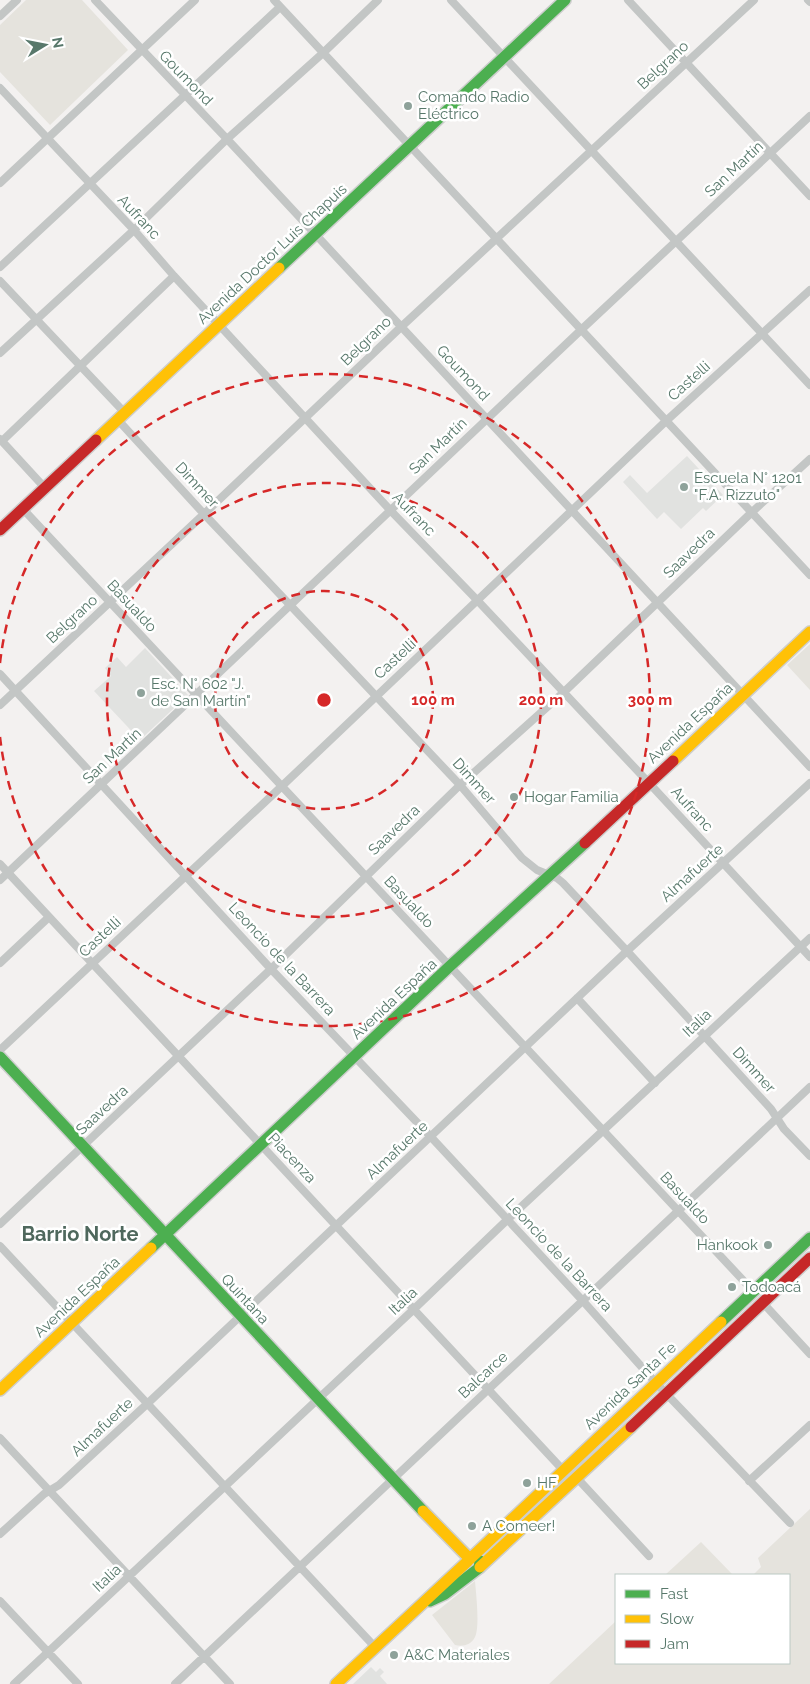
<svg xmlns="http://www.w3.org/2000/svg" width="810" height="1684" font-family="Raleway,sans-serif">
  <rect width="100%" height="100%" fill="#f3f1f0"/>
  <path fill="#e1e2e0" d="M687,456L723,495L706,511L703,508L681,529L664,512L657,519L623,482L630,475L647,493Z
    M145,648L188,695L140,740L94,691L111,676L105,668L117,657L126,667Z
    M371,1667L376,1672L380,1668L384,1672L380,1676L387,1684H353Z"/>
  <path fill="#e5e3dd" d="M26,0H82L128,50L50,125L0,72V25Z
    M810,644V690L787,665Z
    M810,1509V1684H549L616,1621V1663H789V1575H753L761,1567L758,1558Z
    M701,1542L733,1575H665Z
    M475,1581C476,1593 480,1627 475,1637C471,1645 463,1647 455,1645L432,1615Z"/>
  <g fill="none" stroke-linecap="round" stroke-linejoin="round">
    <g stroke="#cdcecd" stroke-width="14">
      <path id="fast" d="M279,268L565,0
        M0,1057L423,1511
        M151,1248L450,966L585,843
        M721,1322L810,1238
        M430,1601L445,1594L479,1568L480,1561"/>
    </g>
    <g stroke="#cdcecd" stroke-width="14">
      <path id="slow" d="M96,440L279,268
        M673,761L810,632
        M0,1390L151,1248
        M423,1511L470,1559
        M472,1557L721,1322
        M480,1567L631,1427
        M336,1684L468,1561"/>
    </g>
    <g stroke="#cdcecd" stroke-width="14">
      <path id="jam" d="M0,530L96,440
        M585,843L673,761
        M631,1427L810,1258"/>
    </g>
    <path stroke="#c3c6c5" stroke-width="8" d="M95,0L227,139L810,767
      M274,0L810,575
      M451,0L810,385
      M628,0L810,196
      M808,0L810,2
      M0,16L17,0
      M0,88L134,230L174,276L391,511L477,600L649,783L810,957
      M0,183L195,0
      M0,267L280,7
      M0,281L125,413
      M0,353L134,230L227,139L323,53L378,0
      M118,420L204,514L460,785L522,858L537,870L557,878L563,883L627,951L771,1109L784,1129L810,1156
      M0,439L45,488
      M2,441L174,276
      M23,509L754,1292
      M0,674L271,969L431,1137L583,1301L656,1383L790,1523
      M0,705L204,514L401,327L754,0
      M0,864L563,1470
      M0,880L582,329L810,116
      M0,963L49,917
      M577,998L655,1083
      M0,1050L282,786L666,421L810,290
      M0,1224L271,969L460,785L564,692L751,513L810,459
      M0,1246L375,1647
      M763,1303L810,1354
      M0,1438L230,1684
      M577,1478L649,1556
      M749,1481L810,1425
      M0,1534L44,1494L59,1485L147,1404L627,951L810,783
      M0,1601L78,1684
      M14,1684L413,1310L507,1220L810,938
      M175,1684L810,1087"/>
    <use href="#fast" stroke="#4caf50" stroke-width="11"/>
    <use href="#slow" stroke="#ffc107" stroke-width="11"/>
    <use href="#jam" stroke="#c62828" stroke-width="11"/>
  </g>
  <g fill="none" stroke="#d62828" stroke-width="2.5" stroke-dasharray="9 6">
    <circle cx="324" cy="700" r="109"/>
    <circle cx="324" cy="700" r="217"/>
    <path d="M0 663A326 326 0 1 1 0 737"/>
  </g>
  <g fill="#8ea29a" stroke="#fff" stroke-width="2">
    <circle cx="408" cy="106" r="5"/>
    <circle cx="684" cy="487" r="5"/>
    <circle cx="141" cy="693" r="5"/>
    <circle cx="514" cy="797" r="5"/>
    <circle cx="768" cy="1245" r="5"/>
    <circle cx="732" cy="1287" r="5"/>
    <circle cx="527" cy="1483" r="5"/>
    <circle cx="472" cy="1526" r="5"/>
    <circle cx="394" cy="1655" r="5"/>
  </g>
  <g text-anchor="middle" stroke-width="5" stroke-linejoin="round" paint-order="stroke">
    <g font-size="15" fill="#58786b" stroke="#fff">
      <text transform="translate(663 65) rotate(-43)" y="5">Belgrano</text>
      <text transform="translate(186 78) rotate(46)" y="5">Goumond</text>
      <text transform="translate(734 169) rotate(-43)" y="5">San Martín</text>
      <text transform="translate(139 217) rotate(47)" y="5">Aufranc</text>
      <text transform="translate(272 254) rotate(-43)" y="5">Avenida Doctor Luis Chapuis</text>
      <text transform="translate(366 341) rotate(-44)" y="5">Belgrano</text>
      <text transform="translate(463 373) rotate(47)" y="5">Goumond</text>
      <text transform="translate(689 381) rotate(-42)" y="5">Castelli</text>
      <text transform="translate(438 446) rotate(-44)" y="5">San Martín</text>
      <text transform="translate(197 485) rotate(47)" y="5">Dimmer</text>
      <text transform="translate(414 514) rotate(46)" y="5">Aufranc</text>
      <text transform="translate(689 553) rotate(-44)" y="5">Saavedra</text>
      <text transform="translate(132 606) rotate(47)" y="5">Basualdo</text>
      <text transform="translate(72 619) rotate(-43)" y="5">Belgrano</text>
      <text transform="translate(395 659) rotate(-43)" y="5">Castelli</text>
      <text transform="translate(690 723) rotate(-43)" y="5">Avenida España</text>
      <text transform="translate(112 756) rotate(-43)" y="5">San Martín</text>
      <text transform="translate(474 781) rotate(48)" y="5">Dimmer</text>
      <text transform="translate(692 809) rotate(48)" y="5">Aufranc</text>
      <text transform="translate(394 830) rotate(-44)" y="5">Saavedra</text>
      <text transform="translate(692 873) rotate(-42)" y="5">Almafuerte</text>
      <text transform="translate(409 902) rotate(47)" y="5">Basualdo</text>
      <text transform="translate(100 937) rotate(-43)" y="5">Castelli</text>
      <text transform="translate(282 959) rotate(47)" y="5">Leoncio de la Barrera</text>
      <text transform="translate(394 999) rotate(-43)" y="5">Avenida España</text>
      <text transform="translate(697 1023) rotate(-43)" y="5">Italia</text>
      <text transform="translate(754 1070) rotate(48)" y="5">Dimmer</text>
      <text transform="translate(102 1110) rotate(-43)" y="5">Saavedra</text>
      <text transform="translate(397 1150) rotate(-43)" y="5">Almafuerte</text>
      <text transform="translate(292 1158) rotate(47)" y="5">Piacenza</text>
      <text transform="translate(685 1198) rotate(47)" y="5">Basualdo</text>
      <text transform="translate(559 1255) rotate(47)" y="5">Leoncio de la Barrera</text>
      <text transform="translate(77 1297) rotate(-43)" y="5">Avenida España</text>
      <text transform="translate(245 1299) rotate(47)" y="5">Quintana</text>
      <text transform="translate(403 1301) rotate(-43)" y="5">Italia</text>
      <text transform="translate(483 1375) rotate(-43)" y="5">Balcarce</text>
      <text transform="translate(630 1386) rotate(-43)" y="5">Avenida Santa Fe</text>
      <text transform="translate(102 1427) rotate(-43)" y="5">Almafuerte</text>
      <text transform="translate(107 1578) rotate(-43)" y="5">Italia</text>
    </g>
    <g font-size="15" fill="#58786b" stroke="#fff" text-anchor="start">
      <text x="418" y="102">Comando Radio<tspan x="418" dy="17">Eléctrico</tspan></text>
      <text x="694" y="483">Escuela N° 1201<tspan x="694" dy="17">"F.A. Rizzuto"</tspan></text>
      <text x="151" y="689">Esc. N° 602 "J.<tspan x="151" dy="17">de San Martín"</tspan></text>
      <text x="524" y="802">Hogar Familia</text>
      <text x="758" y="1250" text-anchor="end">Hankook</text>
      <text x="742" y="1292">Todoacá</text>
      <text x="537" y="1488">HF</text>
      <text x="482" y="1531">A Comeer!</text>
      <text x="404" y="1660">A&amp;C Materiales</text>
    </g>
    <g font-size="20" font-weight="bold" fill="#4f685d" stroke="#fff">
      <text x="80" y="1241">Barrio Norte</text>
    </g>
  </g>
  <circle cx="324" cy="700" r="8" fill="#d62828" stroke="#fff" stroke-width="2.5"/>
  <g font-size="15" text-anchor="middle" font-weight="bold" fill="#d62828" stroke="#fff" stroke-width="5" stroke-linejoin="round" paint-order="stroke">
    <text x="433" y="705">100 m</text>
    <text x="541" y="705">200 m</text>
    <text x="650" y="705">300 m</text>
  </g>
  <rect x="615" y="1574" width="175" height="90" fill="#ffffff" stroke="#bcc9c4"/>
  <rect x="625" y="1590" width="25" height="8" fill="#4caf50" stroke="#bcc9c4"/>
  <text x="660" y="1599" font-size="15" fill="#58786b">Fast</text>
  <rect x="625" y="1615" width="25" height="8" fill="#ffc107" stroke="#bcc9c4"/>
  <text x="660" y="1624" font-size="15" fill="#58786b">Slow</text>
  <rect x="625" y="1640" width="25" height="8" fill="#c62828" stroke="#bcc9c4"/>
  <text x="660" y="1649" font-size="15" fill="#58786b">Jam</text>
  <g transform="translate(45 45) rotate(80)" stroke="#ffffff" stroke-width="4" paint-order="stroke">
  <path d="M0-4L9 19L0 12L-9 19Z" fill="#58786b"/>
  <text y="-8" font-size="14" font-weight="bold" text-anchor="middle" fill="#58786b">N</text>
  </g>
</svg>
